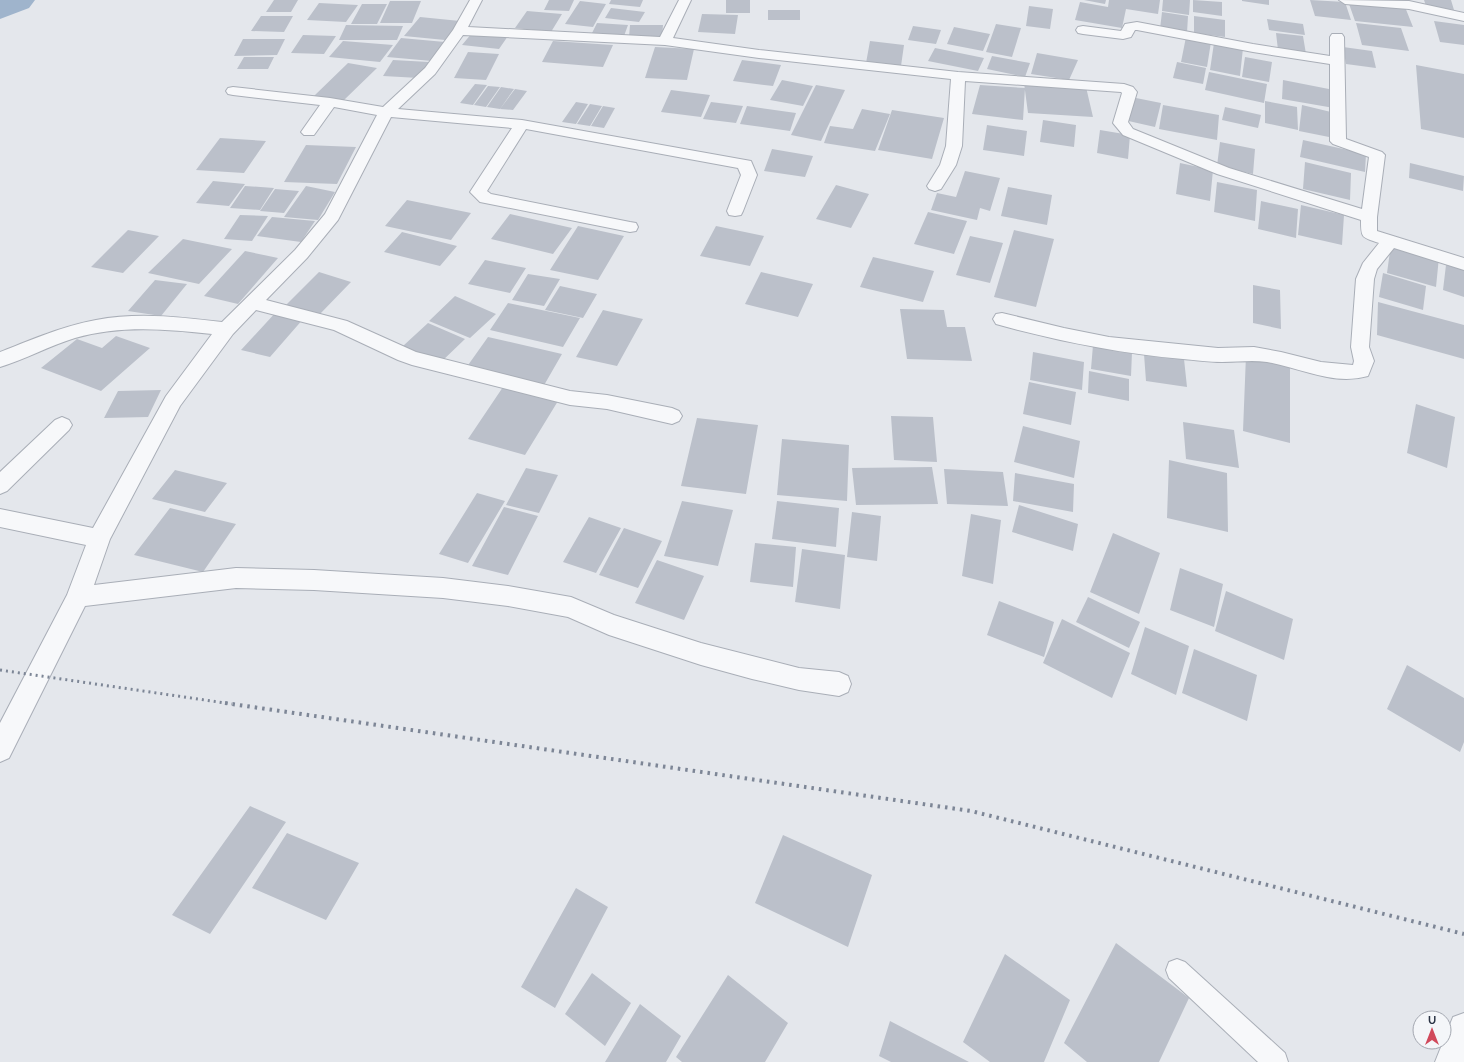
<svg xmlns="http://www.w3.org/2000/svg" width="1464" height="1062" font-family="Raleway,sans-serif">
  <rect width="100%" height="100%" fill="#e4e7ec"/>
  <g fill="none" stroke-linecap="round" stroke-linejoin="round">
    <path fill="#9fb4cc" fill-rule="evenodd" d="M0,0H35L29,8L0,19Z"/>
  </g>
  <path fill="#bbc0ca" d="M274,0H298L291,12H266Z
    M549,0H574L569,11L544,10Z
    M611,0H643L640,7L609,4Z
    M726,0H750V13H726Z
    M1084,0H1106L1105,4Z
    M1109,0H1160L1158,14L1126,9L1122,28L1075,20L1080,2L1108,7Z
    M1163,0H1190L1189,15L1162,11Z
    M1193,0L1222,2V16L1193,12Z
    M1242,0H1269V5L1242,1Z
    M1310,0L1345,2L1351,20L1315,16Z
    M1424,0H1451L1454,10L1426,6Z
    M390,1H421L412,23H380Z
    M580,1L606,4L593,27L565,24Z
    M1348,1L1405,7L1413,27L1355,21Z
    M319,3L358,5L346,22L307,20Z
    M362,4H387L377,24H351Z
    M1029,6L1053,9L1050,29L1026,26Z
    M611,8L645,12L639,22L605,18Z
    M768,10H800V20H768Z
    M527,11L562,14L551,32L515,28Z
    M1162,12L1188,16L1187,33L1160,29Z
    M702,14L738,15L735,34L698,32Z
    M261,16H293L284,32L251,31Z
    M1194,16L1225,20V37L1194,33Z
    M420,17L460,21L445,40L404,36Z
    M1267,19L1303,24L1305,35L1269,30Z
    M1434,21L1464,25V45L1440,42Z
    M597,23L628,25L624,36L592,33Z
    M1356,23L1401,28L1409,51L1362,45Z
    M996,24L1021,28L1012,57L986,52Z
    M346,25L403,26L397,40H339Z
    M630,25H663L662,37H629Z
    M913,26L941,30L936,44L908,40Z
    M954,27L990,34L983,51L947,44Z
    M472,33L508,36L499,49L462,45Z
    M1276,33L1303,36L1306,54L1278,50Z
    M303,35L336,36L324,54L291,53Z
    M1186,37L1211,42L1207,67L1181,62Z
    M401,38L445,42L432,61L387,57Z
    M243,39H285L277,55L234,56Z
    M343,41L393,45L380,62L329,57Z
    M553,41L613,45L603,67L542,62Z
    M870,41L904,45L901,66L866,63Z
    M1214,43L1243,48L1240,76L1210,70Z
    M655,47L694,49L687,80L645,78Z
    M1343,47L1372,51L1376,68L1346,64Z
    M935,48L984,58L978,71L928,61Z
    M468,52L499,54L486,80L454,78Z
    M1037,53L1078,60L1069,80L1031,74Z
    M992,56L1030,63L1025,77L987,69Z
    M244,57H274L268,69H237Z
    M1245,57L1272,62L1269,82L1242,77Z
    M393,60L429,62L419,78L383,76Z
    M742,60L781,65L773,86L733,81Z
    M1177,62L1206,68L1203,84L1173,78Z
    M348,63L377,68L343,101L314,96Z
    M1416,65L1464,74V138L1421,129Z
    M1209,72L1267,84L1264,103L1205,90Z
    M782,80L813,86L803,106L770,100Z
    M1283,80L1334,90V108L1282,99Z
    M1024,83L1086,87L1093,117L1028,113Z
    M475,84L487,85L473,105L460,103Z
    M816,85L845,90L821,141L791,135Z
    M980,85L1025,88L1023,120L972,114Z
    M488,86L500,87L486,107L474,105Z
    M501,87L514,89L500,109L487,107Z
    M515,89L527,91L513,110L500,109Z
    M671,90L710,95L701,117L661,112Z
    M1131,97L1161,103L1155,127L1124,120Z
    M1265,101L1297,107L1298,130L1265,123Z
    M576,102L588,104L576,124L562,122Z
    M711,102L743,106L736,123L703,119Z
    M590,104L602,106L590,126L577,124Z
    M1163,105L1219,115L1217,140L1159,129Z
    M1302,105L1331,112L1329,137L1299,131Z
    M603,106L615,108L604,128L591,126Z
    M747,106L796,113L790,131L740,124Z
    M1225,107L1261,115L1258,128L1222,120Z
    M862,109L890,114L875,151L824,143L830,126L853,129Z
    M892,110L944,118L932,159L878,150Z
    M1043,120L1076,125L1074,147L1040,142Z
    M987,125L1027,131L1024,156L983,150Z
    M1100,130L1130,135L1128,159L1097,153Z
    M220,138L266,141L244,173L196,170Z
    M1303,140L1366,154L1365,172L1300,157Z
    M1220,142L1255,149L1253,174L1217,166Z
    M306,145L356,147L337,184L284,182Z
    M772,149L813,156L805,177L764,171Z
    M1305,162L1351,173L1350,200L1303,189Z
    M1180,163L1213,170L1210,201L1176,194Z
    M1410,163L1464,176L1463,191L1409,178Z
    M965,171L1000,178L990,211L980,208L977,220L931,210L937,193L956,197Z
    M213,181L245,184L229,206L196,203Z
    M1217,182L1257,190L1255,221L1214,212Z
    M836,185L869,194L851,228L816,219Z
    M245,186L274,188L260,210L230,208Z
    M306,186L335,192L318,220L284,217Z
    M1008,187L1052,195L1047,225L1001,216Z
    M275,189L299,191L284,213L260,211Z
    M407,200L471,213L451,240L385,226Z
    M1261,201L1298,209L1296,238L1258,229Z
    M1301,205L1344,215L1342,245L1298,235Z
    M928,212L967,221L954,254L914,244Z
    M510,214L572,228L553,254L491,239Z
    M240,215L268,216L252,241L224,239Z
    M272,217L315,221L301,242L257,236Z
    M578,226L624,236L598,280L550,270Z
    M716,226L764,236L750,266L700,256Z
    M128,230L159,236L123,273L91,267Z
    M1014,230L1054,239L1036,307L994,297Z
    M402,232L457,246L440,266L384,252Z
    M970,236L1003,243L990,283L956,275Z
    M183,239L232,249L199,284L148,273Z
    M1391,244L1439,257L1436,287L1387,273Z
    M245,251L278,258L238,304L204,296Z
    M873,257L934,271L923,302L860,287Z
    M485,260L526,268L510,293L468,284Z
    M1446,265L1464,270V297L1443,290Z
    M319,272L351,282L319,315L286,305Z
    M761,272L813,284L798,317L745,304Z
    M1383,273L1426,286L1423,310L1379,297Z
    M528,274L560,279L544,306L512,300Z
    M155,280L187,284L161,316L128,311Z
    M1253,285L1280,290L1281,329L1253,323Z
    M560,286L597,294L583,318L545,310Z
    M455,296L496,314L470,338L429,321Z
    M1378,302L1464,325V359L1377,335Z
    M508,303L580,318L563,347L490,330Z
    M900,309L944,310L947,327H965L972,361L907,359Z
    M603,310L643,319L617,366L576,357Z
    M277,311L304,318L270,357L241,350Z
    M428,323L465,339L440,363L403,346Z
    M116,336L150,348L101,391L41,368L77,339L102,348Z
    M488,337L562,354L543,387L466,368Z
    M1093,345L1132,352L1131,376L1091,369Z
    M1033,352L1084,362L1082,390L1030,380Z
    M1144,354L1184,359L1187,387L1146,381Z
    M1246,355L1290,365V443L1243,431Z
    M1089,371L1129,379V401L1088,393Z
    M1029,382L1076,392L1071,425L1023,414Z
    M503,387L558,401L525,455L468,439Z
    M161,390L148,417L104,418L118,391Z
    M1416,404L1455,417L1447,468L1407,453Z
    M891,416L933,417L937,462L894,460Z
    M697,418L758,425L746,494L681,486Z
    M1183,422L1234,430L1239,468L1186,459Z
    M1023,426L1080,441L1074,478L1014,462Z
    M782,439L849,445L847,501L777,495Z
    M1169,460L1227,473L1228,532L1167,518Z
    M932,467L938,504L856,505L852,468Z
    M526,468L558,475L539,513L506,505Z
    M944,469L1003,472L1008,506L947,504Z
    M175,470L227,483L205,512L152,499Z
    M1015,473L1074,484L1073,512L1013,501Z
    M477,493L505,501L468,563L439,554Z
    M682,501L733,510L718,566L664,556Z
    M777,501L839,508L836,547L772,539Z
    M1019,505L1078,524L1073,551L1012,532Z
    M504,507L538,516L508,575L472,566Z
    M170,508L236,524L203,572L134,555Z
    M852,512L881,516L877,561L847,557Z
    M971,514L1001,520L993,584L962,576Z
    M589,517L621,528L596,573L563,562Z
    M624,528L662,541L638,588L599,575Z
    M1113,533L1160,553L1139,614L1090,592Z
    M755,543L796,547L793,587L750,582Z
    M802,549L845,555L840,609L795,602Z
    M657,560L704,576L684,620L635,603Z
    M1180,568L1223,584L1214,627L1170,610Z
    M1226,591L1293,619L1284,660L1215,631Z
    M1088,597L1140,622L1129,648L1076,622Z
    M999,601L1054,622L1044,657L987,635Z
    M1062,619L1130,653L1112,698L1043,663Z
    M1145,627L1189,646L1176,695L1131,674Z
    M1194,649L1257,675L1247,721L1182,693Z
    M1407,665L1464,698V742L1460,752L1387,709Z
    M250,806L286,822L210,934L172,915Z
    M287,833L359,863L326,920L252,888Z
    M783,835L872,875L848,947L755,903Z
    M576,888L608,907L555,1008L521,987Z
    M1116,943L1189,998L1159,1062H1087L1064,1043Z
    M1005,954L1070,1000L1044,1062H990L963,1042Z
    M592,973L631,1003L605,1046L565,1014Z
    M728,975L788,1023L765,1062H682L676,1057Z
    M640,1004L681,1036L666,1062H605Z
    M890,1021L969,1062H891L879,1056Z"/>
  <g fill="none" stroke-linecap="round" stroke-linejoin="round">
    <g stroke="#a9aeb7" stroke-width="2">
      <path id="service" d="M1177,959L1185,962L1285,1053L1288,1062H1258L1169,978L1166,970L1169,962Z"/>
    </g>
    <g stroke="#a9aeb7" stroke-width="2">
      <path id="minor" d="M470,0H482L468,27L660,37L679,0H691L673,38L759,50L958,72L1124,84L1133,87L1137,92L1128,122L1133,129L1229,168L1362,209L1369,157L1333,144L1330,141V64L1253,52L1137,30H1135L1131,37L1123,39L1083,34L1078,33L1076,30L1078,27L1083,26L1121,31L1125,24L1137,22L1253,44L1330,56V37L1332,34H1342L1344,37L1346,139L1382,152L1385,155L1377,217V231L1464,258V270L1394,248L1377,269L1374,279L1369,347L1374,361L1368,376C1333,386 1301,368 1267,362C1252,360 1237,362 1222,362C1209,362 1196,360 1183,359C1119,353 1057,341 996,324L993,319L996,314L1002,313L1064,328L1109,337L1218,348L1254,347L1281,352L1321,362L1353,365L1354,361L1351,347L1356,279L1363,263L1379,243C1362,237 1361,239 1361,220L1217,174L1123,135L1113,123L1122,93L1121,92L965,81L962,146L956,165L941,189L935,191L929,189L927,186L940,165L946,146L951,79L759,58L665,45L463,35L435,74L398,109L522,120L751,161L757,175L743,211L741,215L735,216L729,215L727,211L741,175L738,168L526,129L487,191L491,194L630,222L636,223L638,227L636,231L630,232L480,202L470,192L512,128L391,117L338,220L307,258L266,300L347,321L416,352L570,391L607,395L672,408L679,411L682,416L679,421L672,424L607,409L570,405L412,365L398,360L334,330L256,310L233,334L180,406L110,539L94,585L236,568L314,570L443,578L508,586L571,597L614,615L701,643L799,668L839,672L848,676L851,684L848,692L839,696L799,690L752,679L701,665L609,635L568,617L508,606L443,598L314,590L236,588L85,606L9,758L0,762V723L67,595L86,545L0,527V509L93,528L166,396L212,334C167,329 119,325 75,338C49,346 26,359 0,367V352C31,340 63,326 96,320C138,312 180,317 222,322L295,250L325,214L377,115L334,107L314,135H304L301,132L320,105L233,95L228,94L226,91L228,88L233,87L330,98L383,107L425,68L453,30Z
        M1339,0L1409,1L1464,13V21L1409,9L1345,4Z
        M62,417L69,420L72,425L69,430L7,491L0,494V472L55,420Z"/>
    </g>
    <g stroke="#a9aeb7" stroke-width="2">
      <path id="tertiary" d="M1464,1013V1062H1435L1453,1017Z"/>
    </g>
    <use href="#service" fill="#f7f8fa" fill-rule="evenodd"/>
    <use href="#minor" fill="#f7f8fa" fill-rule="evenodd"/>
    <use href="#tertiary" fill="#f7f8fa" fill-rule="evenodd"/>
    <path stroke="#7d8696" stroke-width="3" stroke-dasharray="2 4" stroke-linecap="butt" d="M0,670L232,704"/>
    <path stroke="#7d8696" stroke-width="4" stroke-dasharray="2.5 5" stroke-linecap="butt" d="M225,703L971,811L1464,934"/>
  </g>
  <g transform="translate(1432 1030)"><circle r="19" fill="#f4f6f9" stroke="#a4a8b1"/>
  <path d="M0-3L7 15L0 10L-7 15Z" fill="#d1495b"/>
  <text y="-6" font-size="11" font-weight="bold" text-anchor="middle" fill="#2b3445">U</text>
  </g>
</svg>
